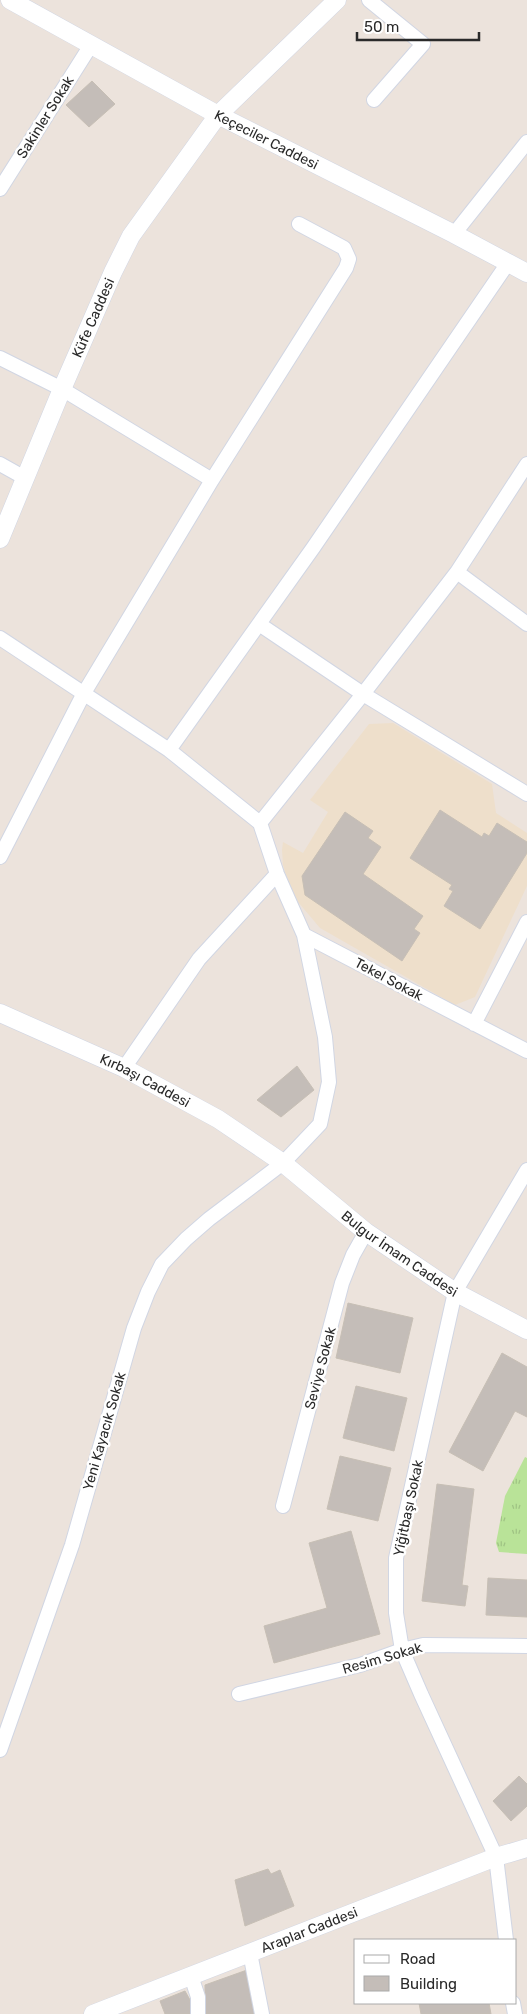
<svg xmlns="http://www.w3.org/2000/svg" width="527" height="2014" font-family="Rubik,sans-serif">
  <defs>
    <pattern id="grass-tufts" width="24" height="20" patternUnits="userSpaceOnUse" patternTransform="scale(1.25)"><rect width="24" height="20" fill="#b9e398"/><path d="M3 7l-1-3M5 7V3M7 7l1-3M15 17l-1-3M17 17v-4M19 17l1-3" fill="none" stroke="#9fc383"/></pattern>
  </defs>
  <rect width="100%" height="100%" fill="#ece3dc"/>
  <path fill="#eedfcb" d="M393,723L492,784L496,813L527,833V886L475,997L455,1005L320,928L298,902L288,882L283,865L282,850L283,842L303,853L328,812L310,800L369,724Z"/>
  <path fill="url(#grass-tufts)" d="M525,1457L527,1458V1554L499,1552L496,1543L505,1496Z"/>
  <path fill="#c4bdb8" stroke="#c7bfb5" d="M92,81L115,104L89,127L66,105Z
    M440,810L482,837L484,833L489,836L497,823L527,842V853L480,929L444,906L453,891L449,889L452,885L410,858Z
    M345,812L373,831L368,838L381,847L363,874L423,916L414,929L420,933L402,961L305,895L302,876Z
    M297,1066L314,1090L281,1117L257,1100Z
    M348,1303L413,1318L400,1373L336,1358Z
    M502,1353L527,1367V1417L515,1411L483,1471L449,1452Z
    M356,1386L407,1398L394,1451L343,1438Z
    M340,1456L391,1468L378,1521L327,1509Z
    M437,1484L474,1489L462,1585L468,1586L465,1606L422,1601Z
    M351,1531L380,1634L274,1663L264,1626L327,1608L309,1543Z
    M488,1578L527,1580V1617L486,1615Z
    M519,1776L527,1784V1806L511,1821L493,1801Z
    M268,1869L271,1874L280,1870L294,1906L245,1926L235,1880Z
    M247,1970L256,2014H205V1985Z
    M185,1991L190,2000L192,2014H165L160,2001Z
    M419,2003H489L491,2014H421Z"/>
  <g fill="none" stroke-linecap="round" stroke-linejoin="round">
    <g stroke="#d1d6e3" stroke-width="16">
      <path id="minor" d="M369,0L423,44L374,100
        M0,189L91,45
        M454,234L527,142
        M0,358L62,389L212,480
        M0,464L25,478
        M457,572L527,624
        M259,624L363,694L527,794
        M0,638L169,750L260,823L277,874L304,935L325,1037L329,1082L320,1124L283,1163L209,1219L186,1239L162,1264L148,1292L134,1328L72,1545L0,1750
        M169,750L313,548L508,263
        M260,823L363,694L457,572L527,464
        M0,857L84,693L212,480L346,268L349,259L344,248L299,224
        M304,935L527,1051
        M474,1024L527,922
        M124,1068L199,959L277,874
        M283,1506L342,1283L353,1255L366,1232
        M239,1694L360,1665L402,1650L423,1645L527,1646
        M506,1940L496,1857L421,1694L402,1650L396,1613V1558L455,1292L527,1170
        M250,1953L262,2014
        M191,1976L198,1997V2014
        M513,2003L515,2014"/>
    </g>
    <g stroke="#d1d6e3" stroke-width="19">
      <g id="tertiary">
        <path id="s1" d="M10,0L218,115L454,234L527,273"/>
        <path id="s2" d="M0,539L62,389L113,272L131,236L218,115L337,0"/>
        <path id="s3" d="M0,1013L124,1068L218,1119L283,1163L366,1232L455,1292L527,1330"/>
        <path id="s4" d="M93,2014L496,1857L527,1848"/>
      </g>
    </g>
    <use href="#minor" stroke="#fff" stroke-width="14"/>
    <use href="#tertiary" stroke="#fff" stroke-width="18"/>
  </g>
  <g text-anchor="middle" stroke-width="5" stroke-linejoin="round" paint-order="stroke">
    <g font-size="14" fill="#2a2a2a" stroke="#fff">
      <text transform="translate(45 117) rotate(-58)" y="5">Sakinler Sokak</text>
      <text dy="5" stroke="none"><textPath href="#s1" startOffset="292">Keçeciler Caddesi</textPath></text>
      <text dy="5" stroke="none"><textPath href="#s2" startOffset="240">Küfe Caddesi</textPath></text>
      <text transform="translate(389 979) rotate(28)" y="5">Tekel Sokak</text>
      <text dy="5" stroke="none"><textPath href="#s3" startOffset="160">Kırbaşı Caddesi</textPath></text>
      <text dy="5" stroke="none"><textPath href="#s3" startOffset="469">Bulgur İmam Caddesi</textPath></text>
      <text transform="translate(320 1368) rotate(-75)" y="5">Seviye Sokak</text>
      <text transform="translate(104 1431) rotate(-74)" y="5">Yeni Kayacık Sokak</text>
      <text transform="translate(408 1508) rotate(-78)" y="5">Yiğitbaşı Sokak</text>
      <text transform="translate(382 1658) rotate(-16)" y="5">Resim Sokak</text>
      <text dy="5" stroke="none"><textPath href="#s4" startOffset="232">Araplar Caddesi</textPath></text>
    </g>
  </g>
  <rect x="354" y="1939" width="162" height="65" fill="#ffffff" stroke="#aaaaaa"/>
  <rect x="364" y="1955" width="25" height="8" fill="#ffffff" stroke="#aaaaaa"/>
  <text x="400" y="1964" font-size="15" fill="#2a2a2a">Road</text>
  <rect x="364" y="1976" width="25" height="15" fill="#c4bdb8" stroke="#aaaaaa"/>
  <text x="400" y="1989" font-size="15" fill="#2a2a2a">Building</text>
  <path d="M357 32v8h122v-8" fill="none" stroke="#2a2a2a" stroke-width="2.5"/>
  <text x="364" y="32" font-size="15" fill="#2a2a2a" stroke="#ffffff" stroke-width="4" paint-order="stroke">50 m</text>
</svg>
